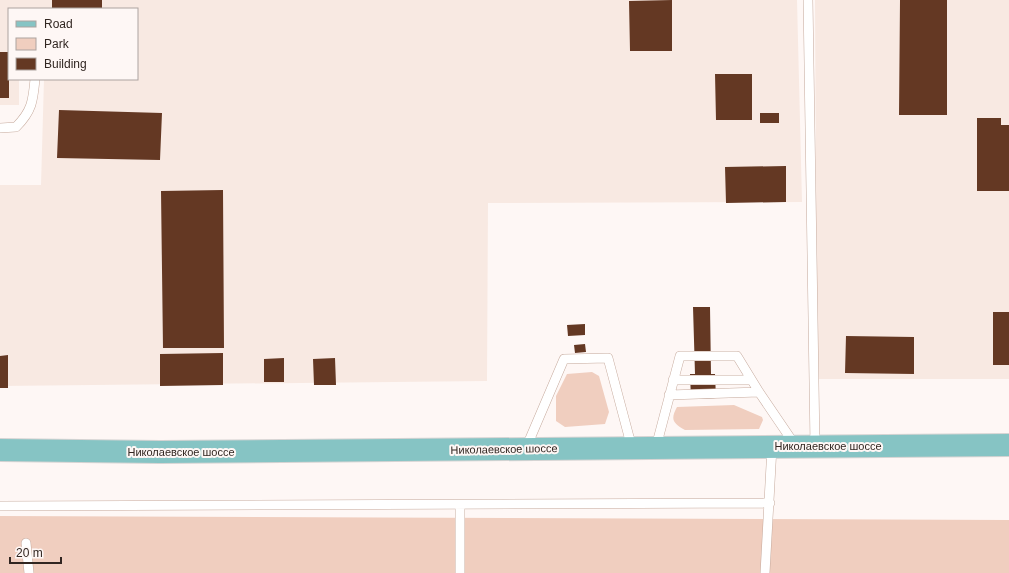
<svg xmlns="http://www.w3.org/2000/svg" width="1009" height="573" font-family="Helvetica,sans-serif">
  <rect width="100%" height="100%" fill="#fef7f5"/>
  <path fill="#f8e9e2" d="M0,0H797L802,202L488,203L487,381L0,386V185H41L44,79H137V9H9V79H19V105H0Z
    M815,0H1009V379H817Z"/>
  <path fill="#f0cebf" d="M592,372L599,376L609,412L605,424L565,427L556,421V396L567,374Z
    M734,405L762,417L763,420L759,429L685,430C673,423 670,420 677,407Z
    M0,516L1009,520V573H0Z"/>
  <path fill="#643823" d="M52,0H102V9H52Z
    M672,0V51H630L629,1Z
    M900,0H947V115H899Z
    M0,52H9V98H0Z
    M715,74H752V120H716Z
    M59,110L162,113L160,160L57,158Z
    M760,113H779V123H760Z
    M977,118H1001V125H1009V191H977Z
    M786,166V202L726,203L725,167Z
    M223,190L224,348H163L161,191Z
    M693,307H710L711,374H715L716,398L691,399L690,374H695Z
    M993,312H1009V365H993Z
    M585,324V335L568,336L567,325Z
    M846,336L914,337V374L845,373Z
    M585,344L586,352L575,353L574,345Z
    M223,353V385L160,386V354Z
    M8,355V388H0V356Z
    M284,358V382H264V359Z
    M335,358L336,385H314L313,359Z"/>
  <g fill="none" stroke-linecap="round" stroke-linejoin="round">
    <g stroke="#c6aa9d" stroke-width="10">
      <path id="lane" d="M808,0L815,446
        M0,128L16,127C32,111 33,101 35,79
        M673,380H751
        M669,395L759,392
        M656,447L680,356H737L759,392L795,445
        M526,448L564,359L608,358L632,448
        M0,506L770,503
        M26,543L29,573
        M460,573V505
        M765,573L772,447"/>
    </g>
    <g stroke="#d6d4d3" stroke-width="24">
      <path id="primary" d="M0,450L160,452L1009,445"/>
    </g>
    <use href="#lane" stroke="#fff" stroke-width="9"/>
    <use href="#primary" stroke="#86c4c4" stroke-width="22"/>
  </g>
  <g text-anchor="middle" stroke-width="4" stroke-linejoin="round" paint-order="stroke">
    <g font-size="11" fill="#312621" stroke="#fef7f5">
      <text x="828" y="450">Николаевское шоссе</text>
      <text transform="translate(504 449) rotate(-1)" y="4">Николаевское шоссе</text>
      <text x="181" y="456">Николаевское шоссе</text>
    </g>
  </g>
  <rect x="8" y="8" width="130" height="72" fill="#fef7f5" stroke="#aca3a0"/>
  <rect x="16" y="21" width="20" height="6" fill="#86c4c4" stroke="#aca3a0"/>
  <text x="44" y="28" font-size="12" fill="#312621">Road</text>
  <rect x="16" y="38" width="20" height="12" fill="#f0cebf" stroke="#aca3a0"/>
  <text x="44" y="48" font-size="12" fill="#312621">Park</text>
  <rect x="16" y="58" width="20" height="12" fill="#643823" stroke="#aca3a0"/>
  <text x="44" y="68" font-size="12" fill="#312621">Building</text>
  <path d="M10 557v6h51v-6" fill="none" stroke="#312621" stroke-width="2"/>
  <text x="16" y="557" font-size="12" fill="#312621" stroke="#fef7f5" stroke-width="3" paint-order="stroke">20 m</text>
</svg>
